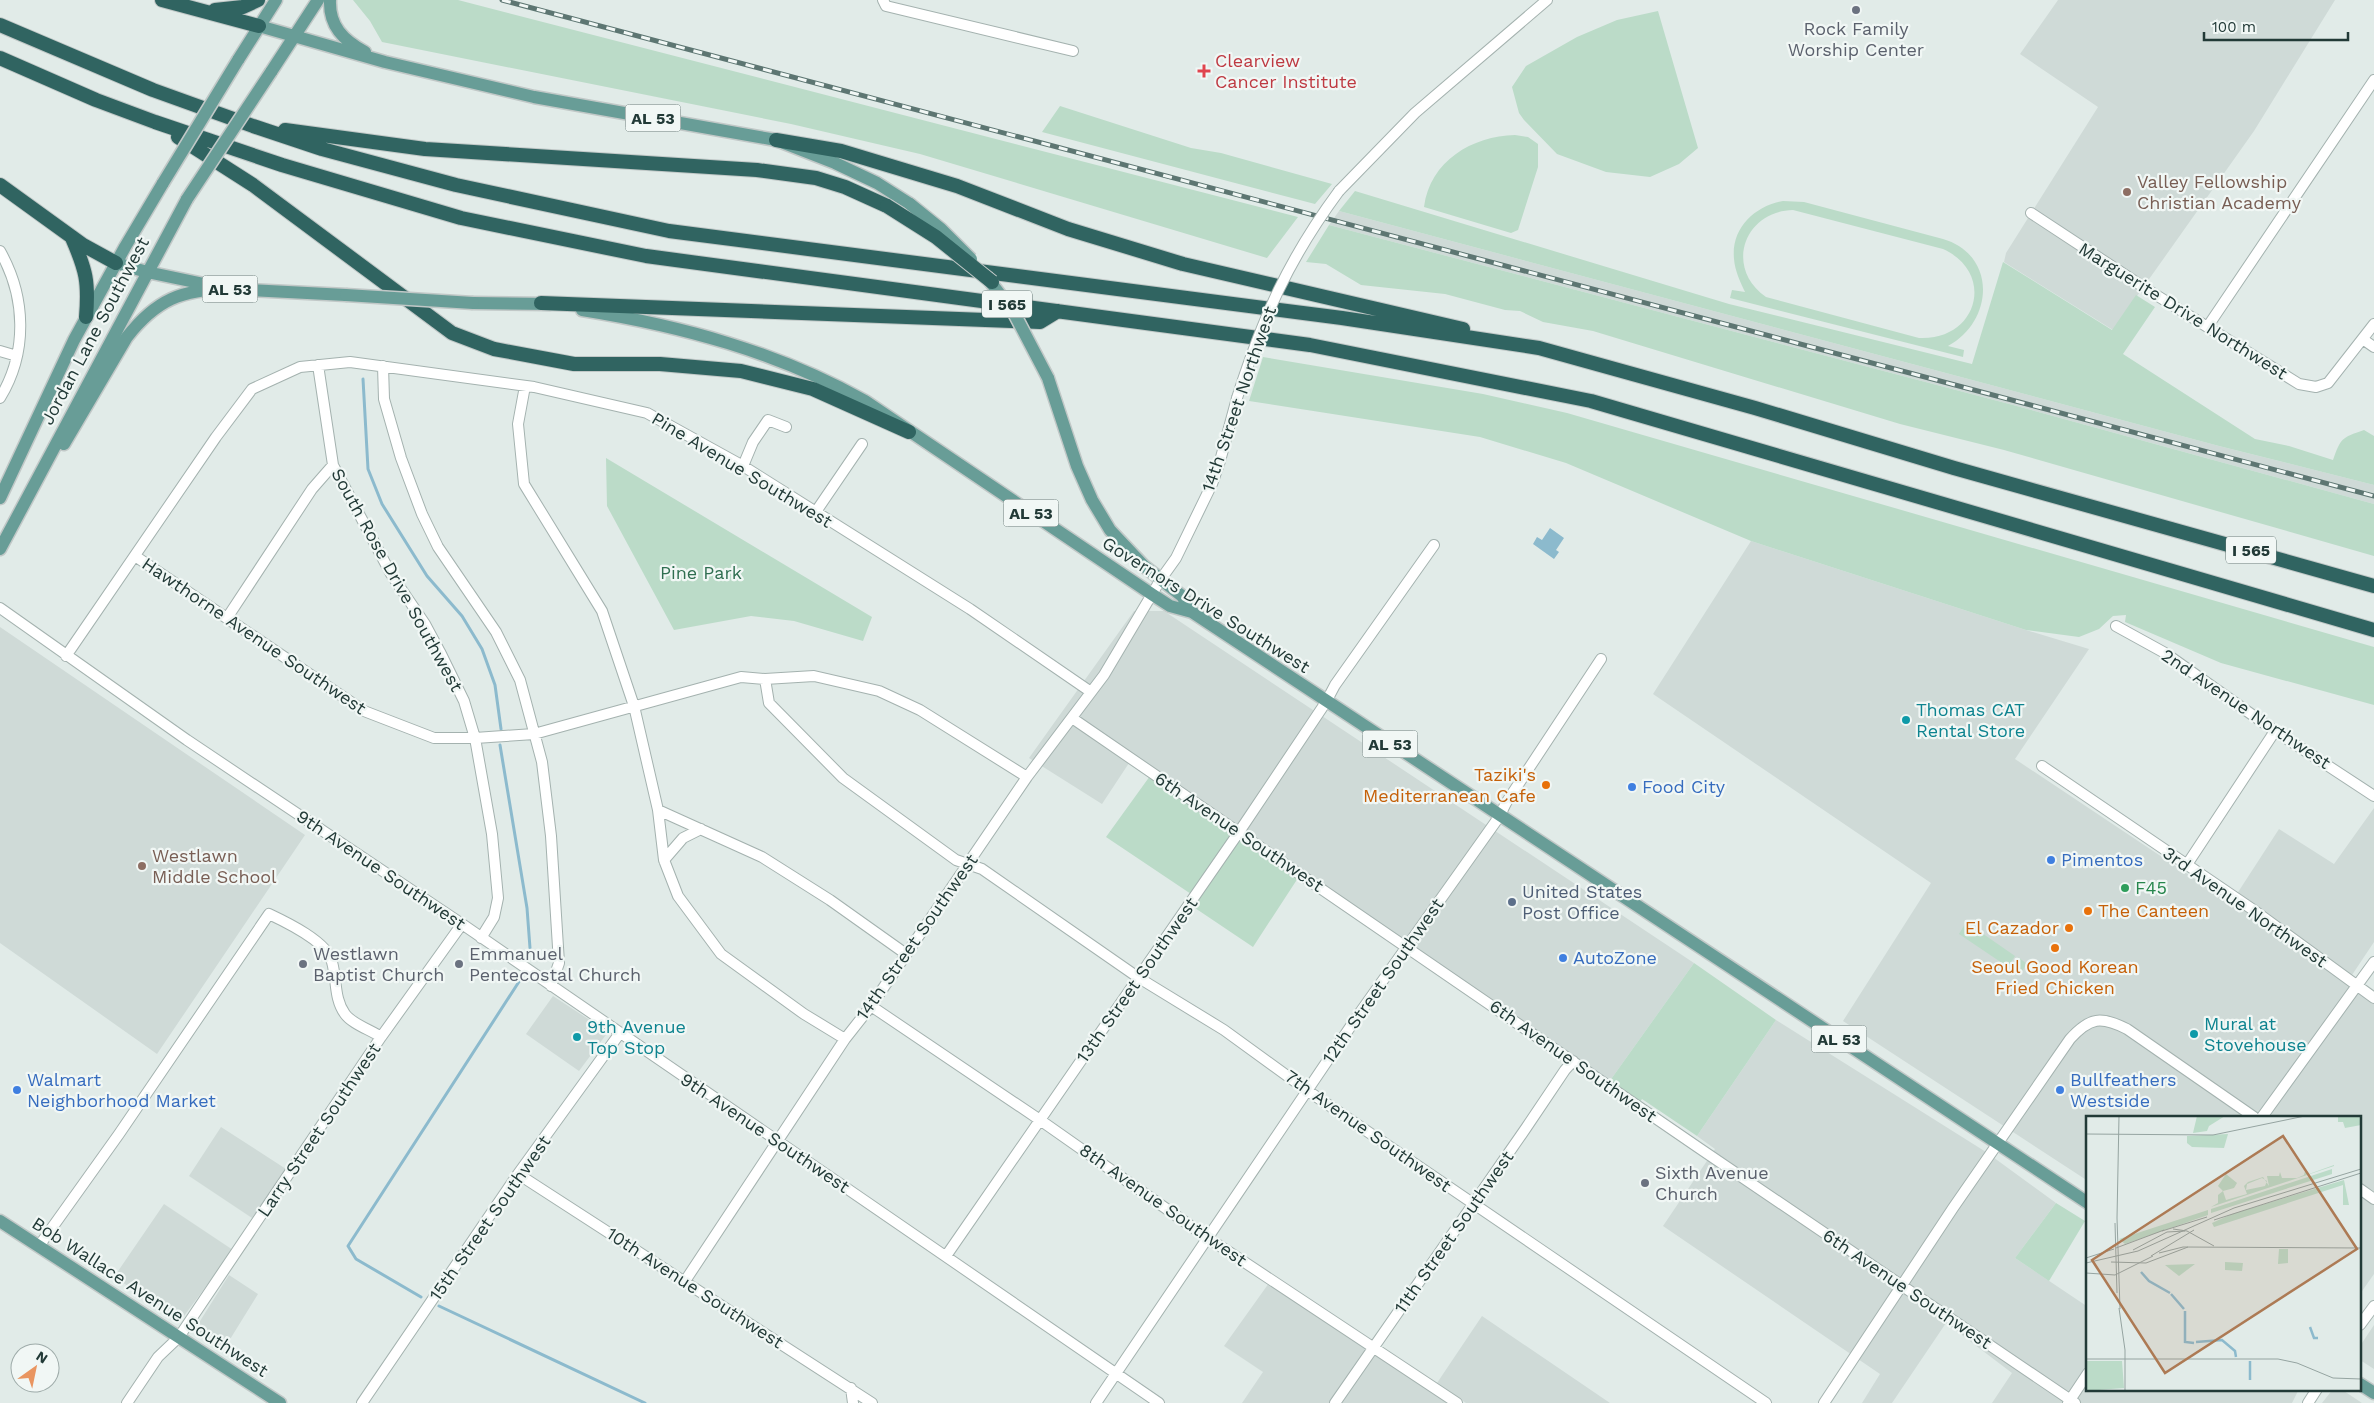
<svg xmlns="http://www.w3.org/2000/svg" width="2374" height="1403" font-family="'Work Sans',sans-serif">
  <rect width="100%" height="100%" fill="#e1ebe8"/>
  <path fill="#cfdad7" d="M2058,0H2335L2254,131L2113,330L2004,262L2006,253L2098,107L2020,54Z
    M1339,211L2219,446L2374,485V504L2013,405L1329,225Z
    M1751,541L2026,630L2089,649L2015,759L2231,903L2279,829L2334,864L2374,808V942L2352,975L2374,990V1274L2360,1294V1117H2088V1181L1843,1021L1931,883L1653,694Z
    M1134,611H1164L1694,963L1604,1089L1129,763L1102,804L1029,758Z
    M0,627L305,835L157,1054L0,943Z
    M553,996L608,1032L579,1071L526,1034Z
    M1776,1020L1986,1152L2056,1203L2015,1258L2088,1307V1389H2299L2292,1403H1992L2012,1373L1946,1323L1892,1403H1862L1880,1374L1663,1226L1715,1149L1697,1136Z
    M221,1127L286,1169L252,1218L189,1176Z
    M164,1204L233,1250L181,1320L114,1277Z
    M229,1275L258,1294L224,1349L195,1329Z
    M1269,1283L1448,1403H1242L1263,1372L1224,1346Z
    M1482,1316L1610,1403H1466L1437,1383Z
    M2374,1325V1369L2360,1360V1346Z
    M2333,1389H2341L2362,1403H2322Z"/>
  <path fill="#bbdbc8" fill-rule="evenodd" d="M353,0H458L1298,217L1267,258L920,154L791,124L382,42L370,21Z
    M1658,11L1698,148L1679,164L1650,177L1606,172L1557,154L1524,120L1519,113L1512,87L1526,66L1577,37L1617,20Z
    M1060,106L1191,148L1221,153L1332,184L1315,204L1042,132Z
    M1515,135L1528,137L1538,144V167L1518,230L1511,233L1424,207C1430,161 1472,136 1515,135Z
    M1355,191L1729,304L1972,364L2003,262L2112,330L2136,295L2155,307L2123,354L2255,439L2289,446L2333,460C2341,438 2341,438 2364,430L2374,436V485L2219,446L1339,211Z
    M1783,201L1804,202L1943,239C1997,255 1994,321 1948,346L1964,350L1963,357L1730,298L1732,290L1745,292C1740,281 1735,271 1734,259C1731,228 1755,206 1783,201ZM1793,210L1943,249C1996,273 1978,341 1919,338L1766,297C1724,268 1744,211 1793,210Z
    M1329,225L2013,405L2374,504V556L2004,450L1900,424L1593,331L1543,322L1520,311L1505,310L1445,294L1361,285L1326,264L1306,262Z
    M1263,357L1483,394L1567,413L2374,647V705L2221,663L2125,622L2126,615L2113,616L2099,629L2079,637L2026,630L1751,541L1566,463L1480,437L1249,401Z
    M606,458L872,617L863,641L794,621L751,616L674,630L607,506Z
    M1150,776L1298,878L1253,947L1189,904L1194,896L1106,837Z
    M1966,922L2015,956L2008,967L1959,934Z
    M2018,957L2027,964L2019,975L2010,969Z
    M1694,963L1776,1020L1697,1136L1642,1099L1635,1110L1604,1089Z
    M2056,1203L2085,1221L2049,1281L2015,1258Z"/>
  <path fill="#8cbacd" d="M1550,528L1564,538L1556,550L1559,552L1554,559L1533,544L1537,537L1542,540Z"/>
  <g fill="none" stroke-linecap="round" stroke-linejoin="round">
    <path stroke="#8cbacd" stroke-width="3" d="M363,379L368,469L382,504L427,576L462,616L482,649L495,685L501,729
      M500,745L527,908L530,948
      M421,1297L356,1259L348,1246L522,977
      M439,1306L645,1403"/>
    <g stroke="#a4b2af" stroke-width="12">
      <path id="minor" d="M883,0L886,6L1073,51
        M1339,191L1415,113L1547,0
        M2031,213L2148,290L2299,384L2316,387L2328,383L2374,324
        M0,251C26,297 28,352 0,398
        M2208,326L2374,80
        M2364,340L2374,347
        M0,351L17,356
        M318,365L333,465L391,574L425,624L440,652L464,701L475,738L492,834L498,898L494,917L481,938
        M383,366L384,399L401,458L422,514L438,547L496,632L520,680L542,762L551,836L559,963L551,986
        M525,386L518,424L524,484L602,611L634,706L658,810L664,860L678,896L721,954L804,1014L845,1039
        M743,466L753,442L768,420L786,427
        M815,513L862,444
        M135,556L364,711L434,738H475L534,734L741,677L765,679L814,676L879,691L920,710L1027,777
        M0,608L187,740L462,924L1159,1403
        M227,618L312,489L333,465
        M2116,626L2165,653L2275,731L2374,796
        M66,656L216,437L252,389L300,367L350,362L534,387L647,413L743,466L970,609L1091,692
        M765,679L769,703L843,778L956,860L982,869L1139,978L1224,1030L1308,1091L1766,1403
        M1072,718L1699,1148L2075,1403
        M2042,766L2255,911L2374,998
        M658,810L762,857L830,900L906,954
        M664,860L683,838L701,829
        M2186,866L2275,731
        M871,1006L1040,1120L1208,1238L1457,1403
        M2262,1117L2374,962
        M518,1174L872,1403
        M2360,1189L2374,1199
        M39,1246L119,1134L269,914C286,922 328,942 332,962C337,980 334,999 345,1014C352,1024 371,1030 381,1037
        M946,1256L1239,832L1326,702L1335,685L1434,545
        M685,1281L845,1039L871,1006L1027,777L1104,675L1161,579L1176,558L1212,484L1220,461L1237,398
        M2360,1325L2374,1306
        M851,1388L853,1403
        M127,1403L158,1357L179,1337L381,1037L462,924
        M362,1403L518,1174L620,1033
        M1096,1403L1359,1014L1499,817L1506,803L1601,659
        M1335,1403L1526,1128L1565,1070L1573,1061
        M1824,1403L1953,1208L2070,1039C2090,1017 2101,1016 2127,1029L2254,1117
        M2068,1403L2088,1373
        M2308,1403L2317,1389"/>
    </g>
    <g stroke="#c1c8c7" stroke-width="15">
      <path id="major" d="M330,0C329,26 343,40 365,52
        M259,26L385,62L534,97L776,140L835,163L877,183L910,204
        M238,60L276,0
        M271,72L318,0
        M116,263L147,272L228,289L346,295
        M473,303L550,304
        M582,310C682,326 777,352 865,401L1153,595L1170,606L1192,612L2088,1203
        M1048,378L1077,466L1092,500L1110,530L1144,566L1182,596L1192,612
        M64,444L127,337C156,300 182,289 228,289
        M0,498L74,340L125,247L163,183
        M0,549L187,199
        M0,1221L280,1403
        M2360,1384L2374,1393"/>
    </g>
    <g stroke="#c1c8c7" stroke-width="16">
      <path id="highway" d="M162,0L259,26
        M215,10L243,7L258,0
        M0,25L153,90L253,126L322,149L456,185L669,231L1342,318L1539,348L1755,408L1954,468L2374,586
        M0,58L96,100L155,122L282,165L461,218L646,256L1310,345L1591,401L2374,630
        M285,130L425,149L757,170L816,178L845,187L887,206
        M178,137L253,185L452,333L494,349L574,364H660L741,371L813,389L909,432
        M776,140L841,151L957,186L1068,229L1183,264L1463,329
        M0,185L83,245L116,263
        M72,238C86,270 89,282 86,317
        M541,303L1040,322L1058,311"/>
    </g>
    <use href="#minor" stroke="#fff" stroke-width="10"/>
    <use href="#major" stroke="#689d97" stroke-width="12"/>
    <use href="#highway" stroke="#306461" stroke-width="14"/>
    <g stroke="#5d7672" stroke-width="5">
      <path id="rail" d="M502,0L2374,496"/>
    </g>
    <use href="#rail" stroke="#f1f7f5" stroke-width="3" stroke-dasharray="9" stroke-linecap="butt"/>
    <g stroke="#a4b2af" stroke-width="12" stroke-linecap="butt">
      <path id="minor-bridge" d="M1237,398C1263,317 1288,260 1339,191"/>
    </g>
    <g stroke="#c1c8c7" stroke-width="15" stroke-linecap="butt">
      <path id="major-bridge" d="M163,183L238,60
        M187,199L271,72
        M910,204L941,229L971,259
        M986,276L1014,313L1048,378
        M346,295L473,303"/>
    </g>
    <g stroke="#c1c8c7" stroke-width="16" stroke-linecap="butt">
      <path id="highway-bridge" d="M887,206L936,237L992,282"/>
    </g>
    <use href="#minor-bridge" stroke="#fff" stroke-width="10"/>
    <use href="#major-bridge" stroke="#689d97" stroke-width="12"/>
    <use href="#highway-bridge" stroke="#306461" stroke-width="14"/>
  </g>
  <g fill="#6b7280" stroke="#f1f7f5" stroke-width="2">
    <circle cx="1856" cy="10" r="5"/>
    <circle cx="303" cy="964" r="5"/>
    <circle cx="459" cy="964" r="5"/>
    <circle cx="1645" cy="1183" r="5"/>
  </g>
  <path fill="#e0444e" stroke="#f1f7f5" stroke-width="2" d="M1201.5 63.5h5v5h5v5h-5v5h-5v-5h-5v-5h5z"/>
  <g fill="#8d6e63" stroke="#f1f7f5" stroke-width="2">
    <circle cx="2127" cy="192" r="5"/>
    <circle cx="142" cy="866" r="5"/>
  </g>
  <g fill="#0f9aa8" stroke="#f1f7f5" stroke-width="2">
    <circle cx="1906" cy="720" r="5"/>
    <circle cx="2194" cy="1034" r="5"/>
    <circle cx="577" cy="1037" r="5"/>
  </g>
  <g fill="#e8710a" stroke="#f1f7f5" stroke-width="2">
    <circle cx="1546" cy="785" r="5"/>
    <circle cx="2088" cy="911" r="5"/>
    <circle cx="2069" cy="928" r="5"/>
    <circle cx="2055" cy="948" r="5"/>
  </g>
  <g fill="#3f7fe0" stroke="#f1f7f5" stroke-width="2">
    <circle cx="1632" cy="787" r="5"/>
    <circle cx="2051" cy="860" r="5"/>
    <circle cx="1563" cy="958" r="5"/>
    <circle cx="17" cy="1090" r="5"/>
    <circle cx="2060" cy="1090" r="5"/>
  </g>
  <circle fill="#2e9e5b" stroke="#f1f7f5" stroke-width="2" cx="2125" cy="888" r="5"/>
  <circle fill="#5c6f8a" stroke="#f1f7f5" stroke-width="2" cx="1512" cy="902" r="5"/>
  <g text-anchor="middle" stroke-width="4.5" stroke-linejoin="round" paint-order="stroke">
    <g fill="#f1f7f5" stroke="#607370" stroke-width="1">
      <rect x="625.5" y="104.5" width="55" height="27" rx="4"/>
      <rect x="202.5" y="275.5" width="55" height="27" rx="4"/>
      <rect x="982" y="290.5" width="50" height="27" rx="4"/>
      <rect x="1003.5" y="499.5" width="55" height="27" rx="4"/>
      <rect x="2226" y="536.5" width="50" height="27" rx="4"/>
      <rect x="1362.5" y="730.5" width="55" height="27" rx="4"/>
      <rect x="1811.5" y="1025.5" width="55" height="27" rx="4"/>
    </g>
    <g font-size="16" font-weight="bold" fill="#223a37">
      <text x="653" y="124">AL 53</text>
      <text x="230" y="295">AL 53</text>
      <text x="1007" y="310">I 565</text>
      <text x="1031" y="519">AL 53</text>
      <text x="2251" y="556">I 565</text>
      <text x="1390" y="750">AL 53</text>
      <text x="1839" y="1045">AL 53</text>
    </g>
    <g font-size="18" fill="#5b616d" stroke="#f1f7f5" text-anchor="start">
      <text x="1856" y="35" text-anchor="middle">Rock Family<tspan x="1856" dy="21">Worship Center</tspan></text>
      <text x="313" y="960">Westlawn<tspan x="313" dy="21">Baptist Church</tspan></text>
      <text x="469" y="960">Emmanuel<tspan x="469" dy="21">Pentecostal Church</tspan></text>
      <text x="1655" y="1179">Sixth Avenue<tspan x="1655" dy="21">Church</tspan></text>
    </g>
    <g font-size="18" fill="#be3a42" stroke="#f1f7f5" text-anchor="start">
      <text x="1215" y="67">Clearview<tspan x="1215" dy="21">Cancer Institute</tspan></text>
    </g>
    <g font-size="18" fill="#785e54" stroke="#f1f7f5" text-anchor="start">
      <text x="2137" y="188">Valley Fellowship<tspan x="2137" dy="21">Christian Academy</tspan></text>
      <text x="152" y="862">Westlawn<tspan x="152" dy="21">Middle School</tspan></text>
    </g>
    <g font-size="18" fill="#223a37" stroke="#f1f7f5">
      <text transform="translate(2183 311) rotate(32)" y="6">Marguerite Drive Northwest</text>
      <text transform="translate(95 331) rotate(-62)" y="6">Jordan Lane Southwest</text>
      <text transform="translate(1239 399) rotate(-71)" y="6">14th Street Northwest</text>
      <text transform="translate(742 470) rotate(31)" y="6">Pine Avenue Southwest</text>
      <text transform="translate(397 580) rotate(61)" y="6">South Rose Drive Southwest</text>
      <text transform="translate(1206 605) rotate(32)" y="6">Governors Drive Southwest</text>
      <text transform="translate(254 636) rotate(34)" y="6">Hawthorne Avenue Southwest</text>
      <text transform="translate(2246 709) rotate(34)" y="6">2nd Avenue Northwest</text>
      <text transform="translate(1239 832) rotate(34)" y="6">6th Avenue Southwest</text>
      <text transform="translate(381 870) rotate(34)" y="6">9th Avenue Southwest</text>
      <text transform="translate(2245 907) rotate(35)" y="6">3rd Avenue Northwest</text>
      <text transform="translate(917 937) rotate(-55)" y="6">14th Street Southwest</text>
      <text transform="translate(1137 980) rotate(-55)" y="6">13th Street Southwest</text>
      <text transform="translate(1383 981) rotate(-55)" y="6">12th Street Southwest</text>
      <text transform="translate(1573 1061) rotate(35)" y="6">6th Avenue Southwest</text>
      <text transform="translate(319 1130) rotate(-56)" y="6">Larry Street Southwest</text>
      <text transform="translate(1368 1131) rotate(35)" y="6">7th Avenue Southwest</text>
      <text transform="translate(765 1133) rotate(34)" y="6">9th Avenue Southwest</text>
      <text transform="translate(1163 1205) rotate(35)" y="6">8th Avenue Southwest</text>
      <text transform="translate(490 1218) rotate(-55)" y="6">15th Street Southwest</text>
      <text transform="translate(1454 1232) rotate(-55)" y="6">11th Street Southwest</text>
      <text transform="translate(695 1288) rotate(33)" y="6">10th Avenue Southwest</text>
      <text transform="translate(1907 1289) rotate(34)" y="6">6th Avenue Southwest</text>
      <text transform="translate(150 1297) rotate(33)" y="6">Bob Wallace Avenue Southwest</text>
    </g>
    <g font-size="18" fill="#2f6e50" stroke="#f1f7f5">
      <text x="701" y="579">Pine Park</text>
    </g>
    <g font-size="18" fill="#0d838f" stroke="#f1f7f5" text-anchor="start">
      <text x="1916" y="716">Thomas CAT<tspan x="1916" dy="21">Rental Store</tspan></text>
      <text x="2204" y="1030">Mural at<tspan x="2204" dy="21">Stovehouse</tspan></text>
      <text x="587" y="1033">9th Avenue<tspan x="587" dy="21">Top Stop</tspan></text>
    </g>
    <g font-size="18" fill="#c56008" stroke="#f1f7f5" text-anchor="end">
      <text x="1536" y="781">Taziki's<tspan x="1536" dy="21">Mediterranean Cafe</tspan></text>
      <text x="2098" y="917" text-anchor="start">The Canteen</text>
      <text x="2059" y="934">El Cazador</text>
      <text x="2055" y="973" text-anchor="middle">Seoul Good Korean<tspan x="2055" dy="21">Fried Chicken</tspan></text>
    </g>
    <g font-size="18" fill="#366cbe" stroke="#f1f7f5" text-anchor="start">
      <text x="1642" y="793">Food City</text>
      <text x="2061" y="866">Pimentos</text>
      <text x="1573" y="964">AutoZone</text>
      <text x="27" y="1086">Walmart<tspan x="27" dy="21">Neighborhood Market</tspan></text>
      <text x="2070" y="1086">Bullfeathers<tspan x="2070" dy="21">Westside</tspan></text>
    </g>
    <g font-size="18" fill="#27864d" stroke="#f1f7f5" text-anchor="start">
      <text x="2135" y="894">F45</text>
    </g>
    <g font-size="18" fill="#4e5e75" stroke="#f1f7f5" text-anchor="start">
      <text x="1522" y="898">United States<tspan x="1522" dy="21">Post Office</tspan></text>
    </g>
  </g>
  <g transform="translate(2086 1116)">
    <rect width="275" height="275" fill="#e1ebe8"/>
    <path d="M111,0H139L123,10L121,15L107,17ZM252,0H275V9L259,12L257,6H252ZM142,18L138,32L106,31L101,27V20ZM248,49V50L125,91L132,87V79L137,75L132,70L140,58L151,67L148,72L137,75L140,84L161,78L158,70L162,66L177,61L183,70L181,60H193L194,56L196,62H211L218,59L219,55L223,58ZM176,62L181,65L179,70L160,74L161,68ZM246,53V58L125,97V93ZM258,64L263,89H257V69L128,111L126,107L146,98ZM122,94V99L39,128L33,123ZM193,133H202V147L192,148ZM139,146L157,147L156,155L139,154ZM109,148L93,160L79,149ZM0,245H36L38,272L0,275Z" fill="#bbdbc8" fill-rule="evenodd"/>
    <path fill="none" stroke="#8cbacd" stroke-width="2.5" d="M55,156L63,165L84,177M85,178L98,193M99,195V226L108,227M224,211L228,222H232M110,226L136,224L149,235L150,241M164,264V245"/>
    <path fill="none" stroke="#95a4a1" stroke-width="1" d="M33,0L31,102L34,193M0,18L127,19L219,0M128,104L275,57M29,107L31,177M87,113L101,115L128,130M76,115L121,101M30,132L78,114M47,134L81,116L99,115M73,137L97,131L275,132M65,140L108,114M0,142L28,133M25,146L60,147L102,131M0,147L52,135L148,92L275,53M0,157L29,159M29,159L67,140M33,192L39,234V275M0,243H192L211,247L247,262L275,263"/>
    <path fill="#ad7a54" fill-opacity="0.15" stroke="#ad7a54" stroke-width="2.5" d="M197,20L271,133L79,257L6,144Z"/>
    <rect width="275" height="275" fill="none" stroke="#223a37" stroke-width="2.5"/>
  </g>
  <g transform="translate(35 1368) rotate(33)"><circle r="24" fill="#f1f7f5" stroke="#9eaba9"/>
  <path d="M0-4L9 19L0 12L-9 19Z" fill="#e99560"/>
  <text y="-8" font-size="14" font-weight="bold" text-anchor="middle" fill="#223a37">N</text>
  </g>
  <path d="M2204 32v8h144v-8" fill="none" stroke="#223a37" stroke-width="2.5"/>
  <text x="2212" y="32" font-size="15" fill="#223a37" stroke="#f1f7f5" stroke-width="4" paint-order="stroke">100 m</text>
</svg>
